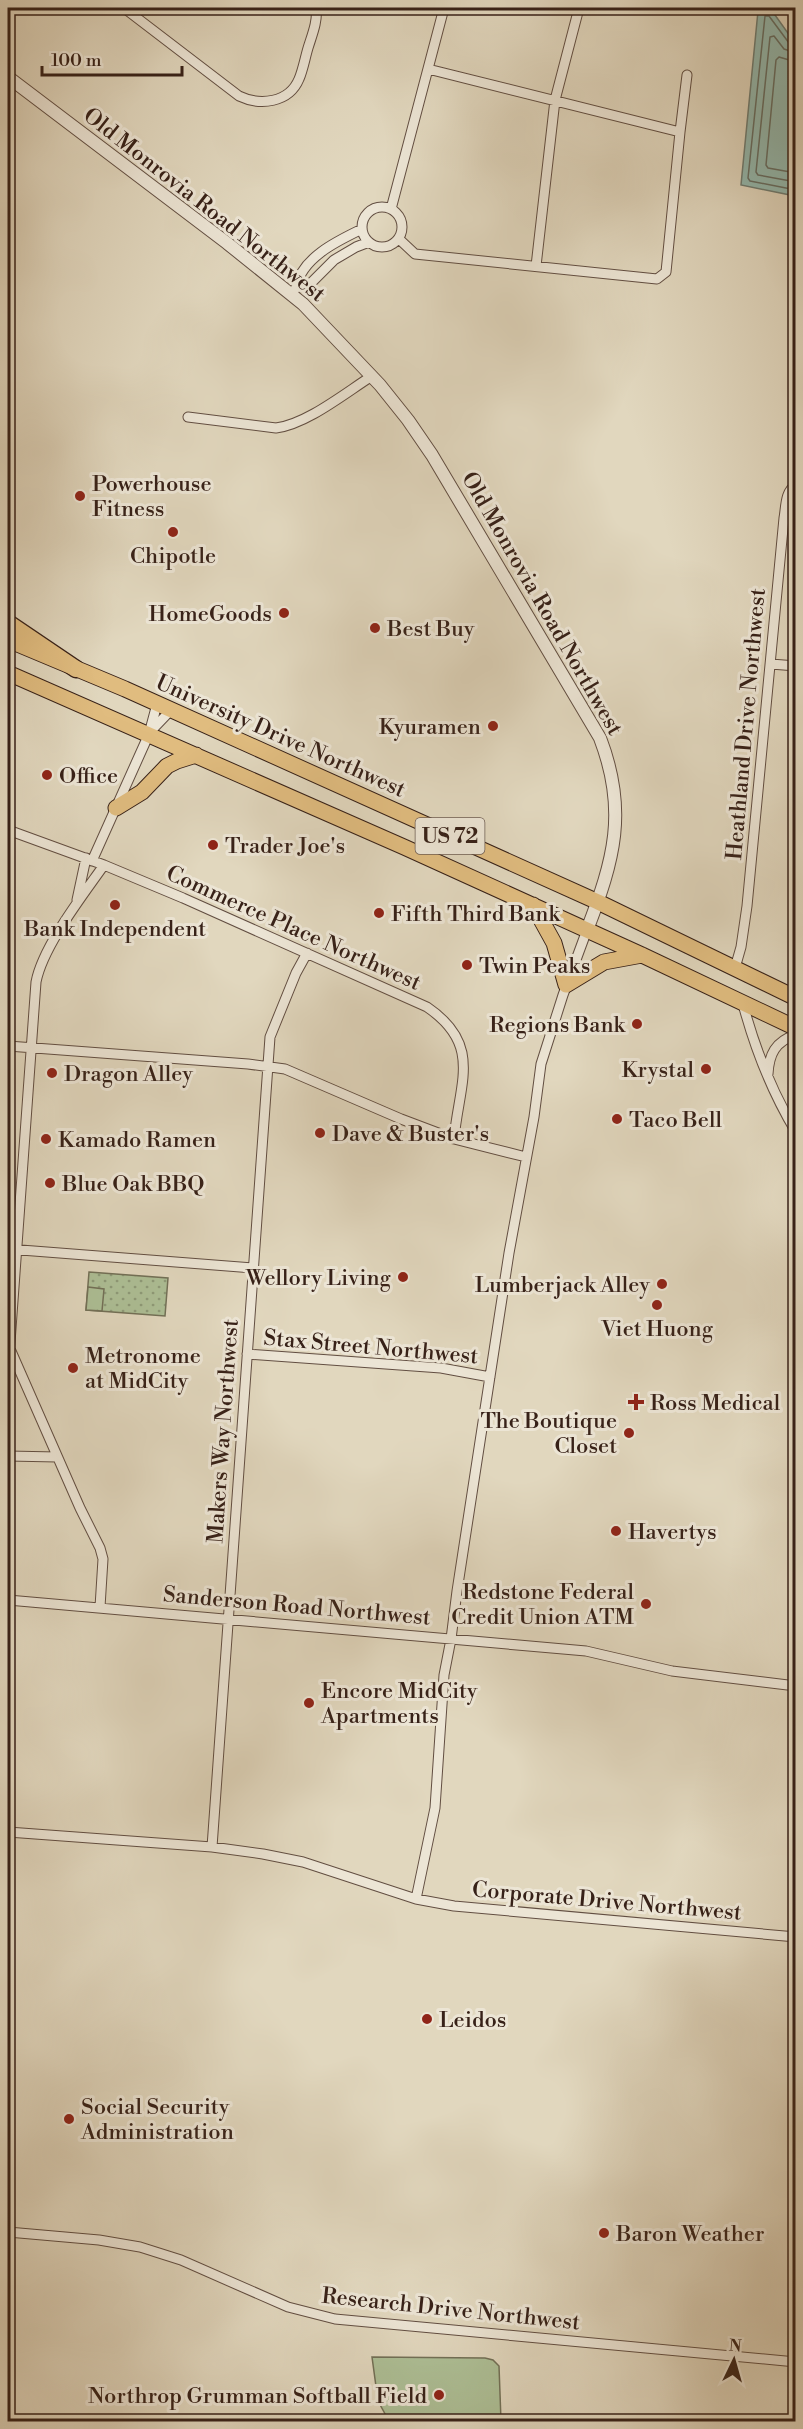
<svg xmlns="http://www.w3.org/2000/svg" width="803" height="2429" font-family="'Libre Bodoni',serif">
  <defs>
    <pattern id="grass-dots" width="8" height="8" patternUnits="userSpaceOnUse" patternTransform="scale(1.5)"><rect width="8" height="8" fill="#adbf96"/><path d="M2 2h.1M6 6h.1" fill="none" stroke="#8e9b79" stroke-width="1.8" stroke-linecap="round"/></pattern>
    <pattern id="park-tufts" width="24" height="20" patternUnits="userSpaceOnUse" patternTransform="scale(1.5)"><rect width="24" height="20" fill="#adbf96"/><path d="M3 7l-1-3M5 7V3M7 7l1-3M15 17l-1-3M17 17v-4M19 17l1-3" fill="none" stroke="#8e9b79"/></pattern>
  </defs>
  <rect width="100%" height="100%" fill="#e1d7be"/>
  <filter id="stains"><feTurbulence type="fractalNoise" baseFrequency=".00333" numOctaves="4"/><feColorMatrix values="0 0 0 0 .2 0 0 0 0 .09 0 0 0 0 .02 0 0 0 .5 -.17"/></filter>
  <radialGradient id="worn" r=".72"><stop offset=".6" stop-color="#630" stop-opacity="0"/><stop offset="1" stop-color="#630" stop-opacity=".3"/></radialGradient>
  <path fill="url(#grass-dots)" stroke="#727057" stroke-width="1.5" d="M89,1272L168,1278L165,1316L86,1310Z"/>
  <path fill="url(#park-tufts)" stroke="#727057" stroke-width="1.5" d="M88,1287L104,1289L102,1311L86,1310Z"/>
  <path fill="#adbf96" stroke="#727057" stroke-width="1.5" d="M372,2357L485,2358L493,2360L499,2366L501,2421H389L378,2401Z"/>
  <path fill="#94bab0" stroke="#6f7d73" stroke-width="1.5" d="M764,8H770L795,43V196L741,185L758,11Z"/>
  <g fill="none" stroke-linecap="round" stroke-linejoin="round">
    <path stroke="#666e64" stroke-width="1.5" d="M796,45L789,43L769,16H765L748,178L750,181L796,190
      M796,53L784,49L774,36L770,37L756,172L758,175L796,182
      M796,62L779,57L776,60L766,165L768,168L796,173"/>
    <g stroke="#624e42" stroke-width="11">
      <path id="minor" d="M124,8L239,96C260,106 289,103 299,79C303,70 305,58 308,48C312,35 318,21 316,8
        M680,132L687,75
        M362 227a20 20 0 1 1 40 0a20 20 0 1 1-40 0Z
        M391,209L444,8
        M399,239L415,254L657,279L666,272L680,132L428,69
        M536,266L555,100L579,8
        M296,288C301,258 337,241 362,229
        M291,294L296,288L311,283L334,260L356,247L369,242
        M188,417L276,428C307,424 345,393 372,376
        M771,664L796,666
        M150,732L171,710
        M8,830L104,865L183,898L427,1007C483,1045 459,1083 454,1139
        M92,861L149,734L157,704
        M77,900L86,858
        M735,968L741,947L747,906L784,518C786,507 785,491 796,485
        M743,1004C755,1049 772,1092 796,1132
        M8,1046L248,1064L285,1069L401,1119L454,1139L526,1157
        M768,1074C769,1055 775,1041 796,1035
        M8,1249L253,1268
        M11,1351L80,1508L100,1548L103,1559L100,1607
        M247,1354L441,1368L490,1377
        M8,1370L36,982C43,946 83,895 104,865
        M8,1456L57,1457
        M8,1600L586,1651L672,1671L796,1686
        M8,1832L212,1847L263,1854L303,1862L416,1899L454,1906L796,1937
        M212,1847L270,1037L296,973L307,953
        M416,1899L435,1808L444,1675L451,1639L457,1591L509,1253L534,1117L541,1064L563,995L587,930
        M8,2232L99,2240L140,2247L181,2260L288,2307L335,2319L796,2362"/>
    </g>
    <g stroke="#624e42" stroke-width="14">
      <path id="tertiary" d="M8,77L227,243L303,304L380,385L408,420L432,455L600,738C628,811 614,860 587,930"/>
    </g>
    <g stroke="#372118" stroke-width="17">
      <path id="trunk" d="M8,640L125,689L598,902L796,998
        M8,673L404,847L642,955L796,1028
        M116,808L142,792L167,766L177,761L196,755
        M533,905L554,943L566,985L604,962L642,955"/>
    </g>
    <g stroke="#372118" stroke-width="19">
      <path id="motorway" d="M8,623L76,669"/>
    </g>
    <use href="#minor" stroke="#ece5d5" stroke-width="9"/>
    <use href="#tertiary" stroke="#ece5d5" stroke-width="12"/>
    <use href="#trunk" stroke="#e0bc7f" stroke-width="15"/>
    <use href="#motorway" stroke="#e0bc7f" stroke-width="16"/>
  </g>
  <g fill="#8f2418" stroke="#ece5d5" stroke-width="2">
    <circle cx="80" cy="496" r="6"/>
    <circle cx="173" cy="532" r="6"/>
    <circle cx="284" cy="613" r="6"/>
    <circle cx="375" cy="628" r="6"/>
    <circle cx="493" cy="726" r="6"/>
    <circle cx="47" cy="775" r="6"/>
    <circle cx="213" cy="845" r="6"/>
    <circle cx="115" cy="905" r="6"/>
    <circle cx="379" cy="913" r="6"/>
    <circle cx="467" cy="965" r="6"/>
    <circle cx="637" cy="1024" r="6"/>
    <circle cx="706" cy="1069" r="6"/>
    <circle cx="52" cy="1073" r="6"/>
    <circle cx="617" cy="1119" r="6"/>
    <circle cx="320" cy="1133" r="6"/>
    <circle cx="46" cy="1139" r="6"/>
    <circle cx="50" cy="1183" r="6"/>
    <circle cx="403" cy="1277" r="6"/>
    <circle cx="662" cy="1284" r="6"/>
    <circle cx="657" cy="1305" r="6"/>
    <circle cx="73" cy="1368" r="6"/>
    <path d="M633 1393h6v6h6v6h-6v6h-6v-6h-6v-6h6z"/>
    <circle cx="629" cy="1433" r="6"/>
    <circle cx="616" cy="1531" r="6"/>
    <circle cx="646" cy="1604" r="6"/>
    <circle cx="309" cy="1703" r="6"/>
    <circle cx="427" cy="2019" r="6"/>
    <circle cx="69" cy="2119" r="6"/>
    <circle cx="604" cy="2233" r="6"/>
    <circle cx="439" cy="2395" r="6"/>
  </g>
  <g text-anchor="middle" stroke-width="6" stroke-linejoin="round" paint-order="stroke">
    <rect fill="#ece5d5" stroke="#6d5c51" stroke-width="1.5" x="415.5" y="818" width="69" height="36" rx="4.5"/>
    <g font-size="21" font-weight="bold" fill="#372118">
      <text x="450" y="843">US 72</text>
    </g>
    <g font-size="22" fill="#372118" stroke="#ece5d5">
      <text transform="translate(205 204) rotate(38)" y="8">Old Monrovia Road Northwest</text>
      <text transform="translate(543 603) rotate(60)" y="8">Old Monrovia Road Northwest</text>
      <text transform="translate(745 724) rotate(-85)" y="8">Heathland Drive Northwest</text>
      <text transform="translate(281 735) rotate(24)" y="8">University Drive Northwest</text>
      <text transform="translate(294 927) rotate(24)" y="8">Commerce Place Northwest</text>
      <text transform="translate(371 1346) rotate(5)" y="8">Stax Street Northwest</text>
      <text transform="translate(222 1431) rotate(-86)" y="8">Makers Way Northwest</text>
      <text transform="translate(297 1605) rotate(5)" y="8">Sanderson Road Northwest</text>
      <text transform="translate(607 1900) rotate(5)" y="8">Corporate Drive Northwest</text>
      <text transform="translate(451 2308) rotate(6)" y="8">Research Drive Northwest</text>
    </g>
    <g font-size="22" fill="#372118" stroke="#ece5d5" text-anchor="start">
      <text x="92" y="491">Powerhouse<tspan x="92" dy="25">Fitness</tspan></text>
      <text x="173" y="563" text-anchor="middle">Chipotle</text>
      <text x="272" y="621" text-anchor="end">HomeGoods</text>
      <text x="387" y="636">Best Buy</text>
      <text x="481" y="734" text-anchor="end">Kyuramen</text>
      <text x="59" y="783">Office</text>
      <text x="225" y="853">Trader Joe's</text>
      <text x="391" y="921">Fifth Third Bank</text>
      <text x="115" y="936" text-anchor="middle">Bank Independent</text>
      <text x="479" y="973">Twin Peaks</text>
      <text x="625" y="1032" text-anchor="end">Regions Bank</text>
      <text x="694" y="1077" text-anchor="end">Krystal</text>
      <text x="64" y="1081">Dragon Alley</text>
      <text x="629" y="1127">Taco Bell</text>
      <text x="332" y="1141">Dave &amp; Buster's</text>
      <text x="58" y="1147">Kamado Ramen</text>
      <text x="62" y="1191">Blue Oak BBQ</text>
      <text x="391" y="1285" text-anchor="end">Wellory Living</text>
      <text x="650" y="1292" text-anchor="end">Lumberjack Alley</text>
      <text x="657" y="1336" text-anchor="middle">Viet Huong</text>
      <text x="85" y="1363">Metronome<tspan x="85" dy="25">at MidCity</tspan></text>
      <text x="650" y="1410">Ross Medical</text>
      <text x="617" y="1428" text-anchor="end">The Boutique<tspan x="617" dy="25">Closet</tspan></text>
      <text x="628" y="1539">Havertys</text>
      <text x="634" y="1599" text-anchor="end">Redstone Federal<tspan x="634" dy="25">Credit Union ATM</tspan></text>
      <text x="321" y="1698">Encore MidCity<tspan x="321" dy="25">Apartments</tspan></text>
      <text x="439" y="2027">Leidos</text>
      <text x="81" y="2114">Social Security<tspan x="81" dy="25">Administration</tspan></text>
      <text x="616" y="2241">Baron Weather</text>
      <text x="427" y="2403" text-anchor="end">Northrop Grumman Softball Field</text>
    </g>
  </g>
  <rect width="803" height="2429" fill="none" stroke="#e1d7be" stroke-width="30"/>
  <rect x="9" y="9" width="785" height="2411" fill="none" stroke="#372118" stroke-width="3"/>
  <rect x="15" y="15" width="773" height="2399" fill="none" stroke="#372118" stroke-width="1.5"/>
  <g transform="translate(734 2360) rotate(5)" stroke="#ece5d5" stroke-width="4.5" paint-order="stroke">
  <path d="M0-4.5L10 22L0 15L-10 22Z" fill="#372118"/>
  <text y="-9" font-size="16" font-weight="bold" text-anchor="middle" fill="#372118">N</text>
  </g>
  <path d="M42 66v9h140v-9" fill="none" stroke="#372118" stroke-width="3"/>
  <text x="51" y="66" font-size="18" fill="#372118" stroke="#ece5d5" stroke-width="4.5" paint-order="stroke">100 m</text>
  <rect width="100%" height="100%" filter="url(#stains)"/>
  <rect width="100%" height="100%" fill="url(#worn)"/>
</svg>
